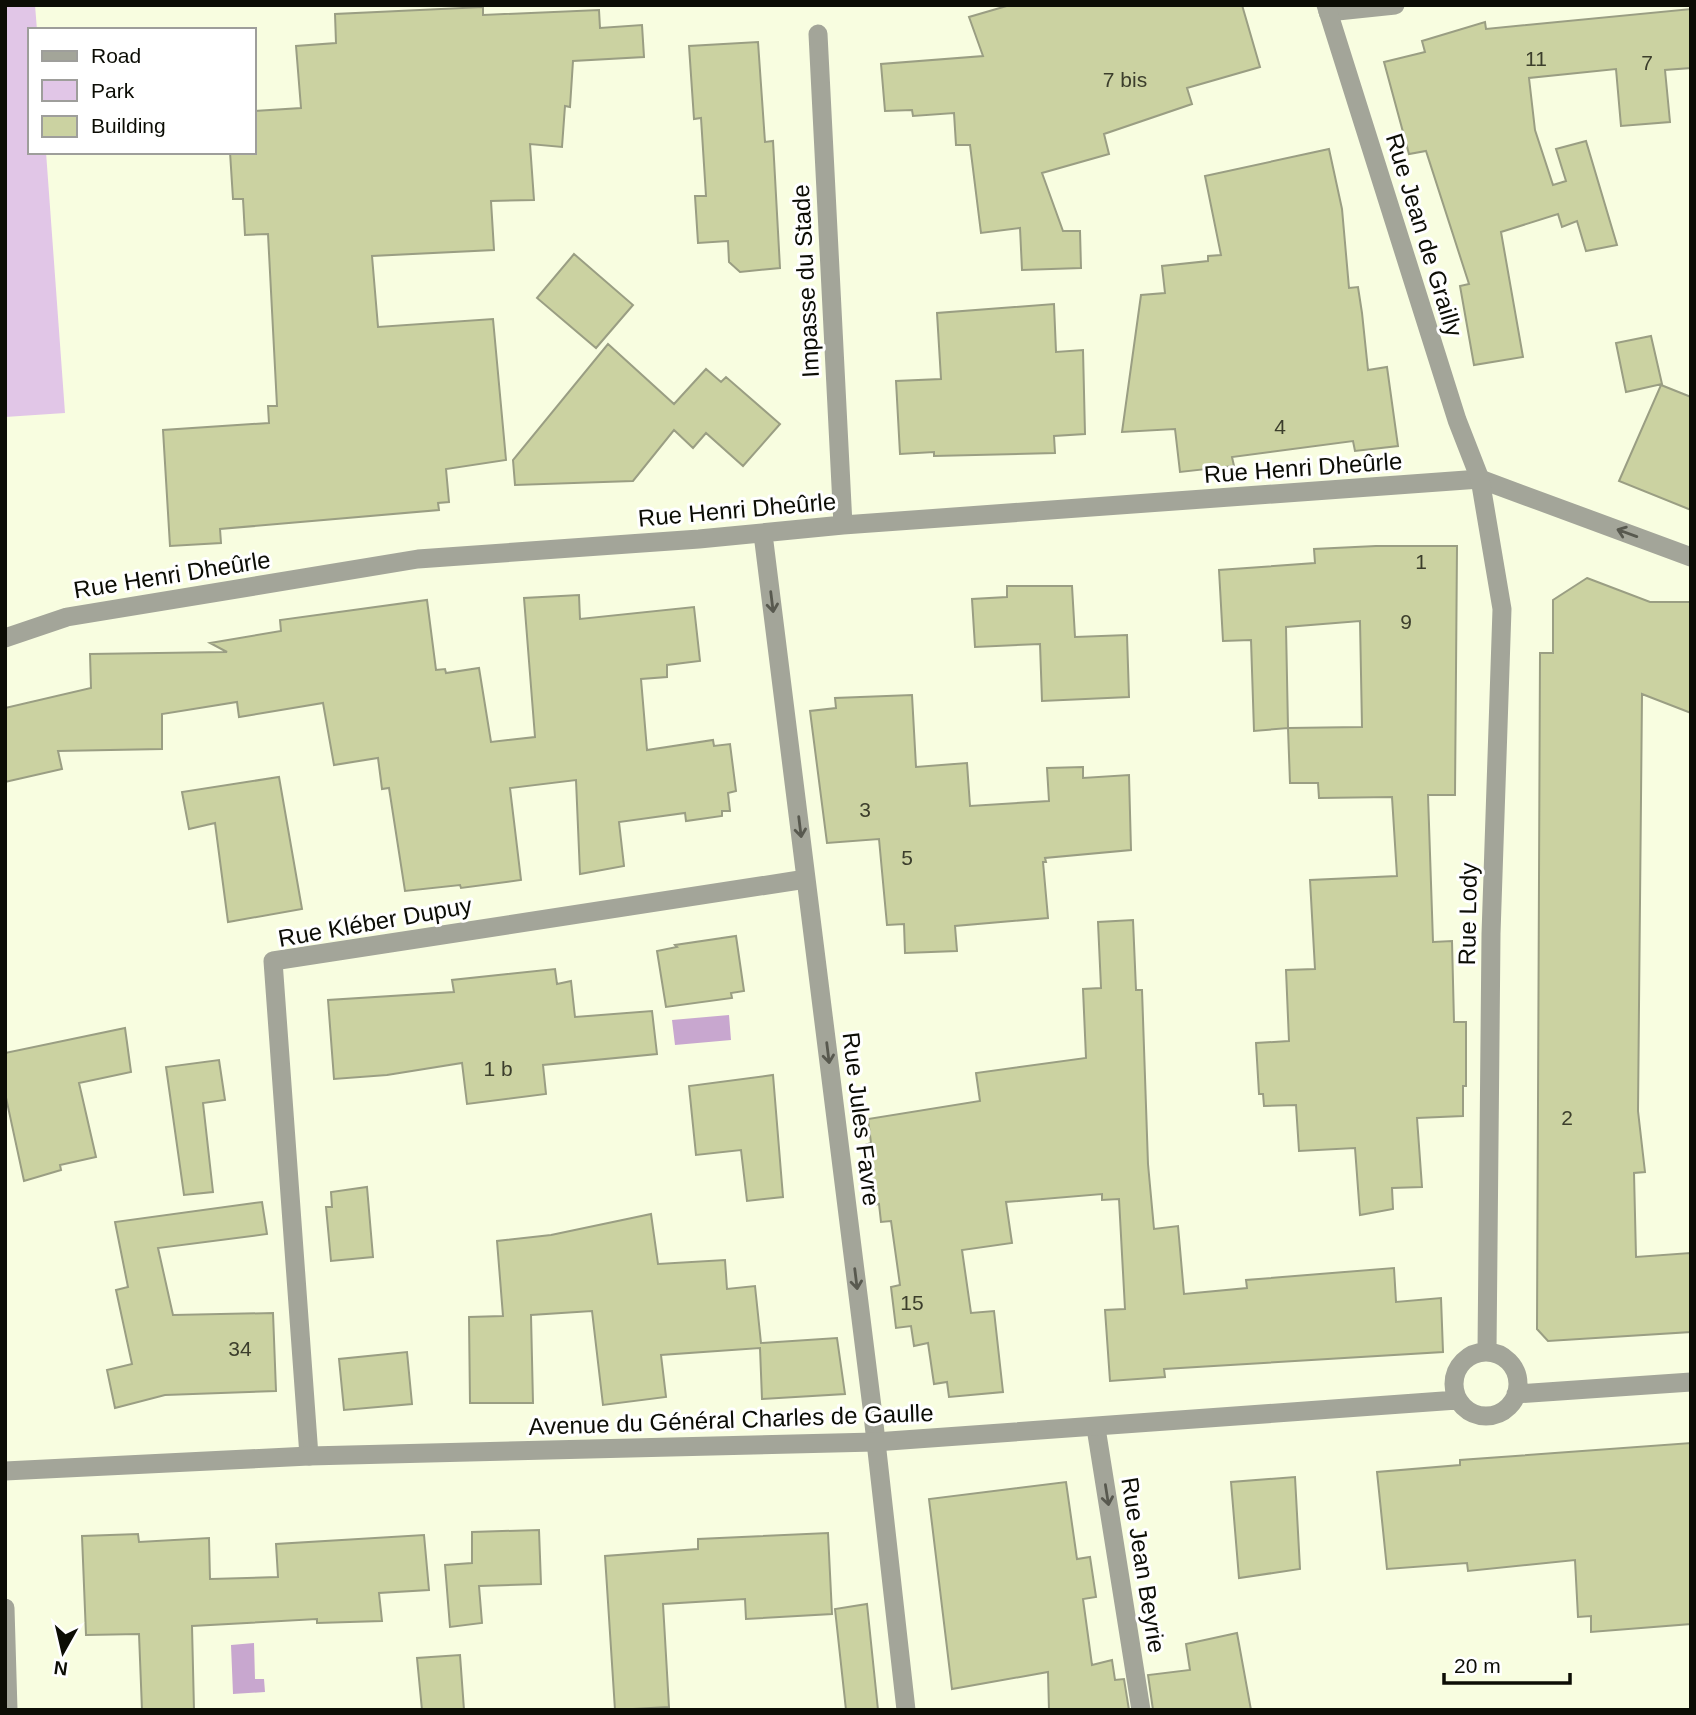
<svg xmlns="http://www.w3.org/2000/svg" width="1696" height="1715" font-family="Arial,sans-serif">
  <rect width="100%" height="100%" fill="#f8fde0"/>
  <path fill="#e1c6e7" d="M5,5H35L37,30H30V152H46L65,413L5,417Z"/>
  <path fill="#c8a7cf" d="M729,1015L731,1040L675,1045L672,1020Z
    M254,1643L255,1679H264L265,1692L233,1694L231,1645Z"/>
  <path fill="#cbd2a1" stroke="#9a9e83" stroke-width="2" fill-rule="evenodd" d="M1010,5H1242L1260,67L1187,88L1192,104L1104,134L1109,154L1042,173L1063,231H1080L1081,268L1022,270L1020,228L981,233L970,145H956L954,113L913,116L912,110L885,111L881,64L983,56L969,17Z
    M483,7V15L599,10L600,28L642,25L644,57L573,61L570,107L565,106L562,147L530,144L534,200L491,201L494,250L372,256L378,327L493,319L506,460L446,469L449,502L438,503L439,510L220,529L221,543L170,546L163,430L269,423L268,406H277L268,234L245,235L243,199H233L230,152H254V111L301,108L296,46L336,43L335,14Z
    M1691,9V68L1665,70L1670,122L1621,126L1616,69L1529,78L1535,130L1553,185L1566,181L1556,149L1586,141L1617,245L1586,251L1577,221L1562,227L1558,214L1501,232L1523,357L1474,365L1460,286L1469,284L1426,151L1409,154L1384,62L1425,52L1422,41L1485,22L1486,29Z
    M758,42L765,142L773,141L780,268L740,272L729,262L728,241L698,243L695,196H706L701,118L694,119L689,46Z
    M1329,149L1342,209L1349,288L1358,287L1362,313L1368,370L1387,367L1398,446L1355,451L1353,441L1232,457L1234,466L1180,472L1175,429L1122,432L1141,295L1165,293L1162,266L1208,261V256L1221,255L1205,176Z
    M574,254L633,305L596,348L537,298Z
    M1054,304L1056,352L1083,350L1085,434L1054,436L1055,453L934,456V452L900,454L896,381L941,379L937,313Z
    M1651,336L1662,384L1626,392L1616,343Z
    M608,344L674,404L706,369L721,382L726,377L780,424L743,466L706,433L693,448L674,430L633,481L515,485L513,460Z
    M1661,385L1691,397V510L1619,481Z
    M1376,546H1457L1455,795H1428L1433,942L1452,941L1454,1022H1466V1086H1463V1116L1417,1118L1422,1187L1392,1188L1393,1209L1360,1215L1355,1148L1299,1151L1296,1105L1264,1106L1263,1094H1259L1256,1043L1289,1041L1286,970L1315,969L1310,880L1397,876L1392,797L1319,798L1318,783H1290L1288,728L1254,731L1251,640L1223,641L1219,570L1315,563L1314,549ZM1360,621L1362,727L1288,728L1286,627Z
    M1587,578L1650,602H1691V713L1642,694L1638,1111L1645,1172L1634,1173L1636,1257L1690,1253L1691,1332L1548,1341L1537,1329L1540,653H1553V600Z
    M1007,586H1072L1075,637L1127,635L1129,697L1042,701L1040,644L975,647L972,599L1007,597Z
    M579,595L580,619L694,607L700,661L667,665V677L641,679L647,750L713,740L714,746L730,744L736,791L728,793L730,811H722V816L686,821L685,813L619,822L624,866L580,874L576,780L510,788L521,880L461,888L460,885L405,891L389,788L382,789L378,758L334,765L323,703L239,717L237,702L162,714V749L58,751L62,769L5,782V708L91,688L90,654L227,652L210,643L281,631L280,620L427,600L436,670L445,669L446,673L479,668L491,742L535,737L524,598Z
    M912,695L916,767L967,763L970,806L1049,801L1047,768L1083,767V778L1129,775L1131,850L1045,858L1046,862H1043L1048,918L955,926L957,951L905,953L904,924L887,925L879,839L827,843L810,711L836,708L835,698Z
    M279,777L302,909L228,922L215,823L189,829L182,792Z
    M1133,920L1136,990H1142L1148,1164L1154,1229L1178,1226L1184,1294L1247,1288L1246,1280L1394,1268L1396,1302L1441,1298L1443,1352L1164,1369L1165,1377L1110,1381L1105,1310L1125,1309L1119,1199L1102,1200V1194L1006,1202L1012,1243L962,1250L971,1313L994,1311L1003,1392L949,1397L947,1382L934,1384L928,1343L914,1346L911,1326L896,1328L891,1287L900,1285L891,1221L881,1222L879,1204L873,1205L865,1145L871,1143L868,1119L980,1101L976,1073L1086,1058L1083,989L1101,988L1098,922Z
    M736,936L744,991L731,993L732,998L666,1007L657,951L677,947L675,945Z
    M555,969L557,984L571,981L575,1017L652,1011L657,1054L543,1065L546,1094L467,1104L462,1063L387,1075L334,1079L328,1000L454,992L452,980Z
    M125,1028L131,1072L79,1083L96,1157L60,1165L61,1170L24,1181L5,1093V1053Z
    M219,1060L225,1100L203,1103L213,1192L184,1195L166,1067Z
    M773,1075L783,1197L747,1201L741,1150L696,1155L689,1086Z
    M367,1187L373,1257L331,1261L326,1207H332L331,1192Z
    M262,1202L267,1234L158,1248L173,1315L273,1313L276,1391L165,1395L115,1408L107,1370L132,1364L116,1290L128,1287L115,1222Z
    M651,1214L658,1264L725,1260L727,1289L755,1286L761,1343L837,1338L845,1394L762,1399L760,1348L661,1355L666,1397L603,1405L592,1311L531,1315L533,1403H470L469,1317L503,1316L497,1241L551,1235Z
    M407,1352L412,1404L344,1410L339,1359Z
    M1691,1443V1624L1591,1632V1616L1578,1617L1575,1560L1468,1571L1467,1563L1387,1569L1377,1472L1460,1465V1460Z
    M1295,1477L1300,1569L1239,1578L1231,1482Z
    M1066,1482L1077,1559L1090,1557L1096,1597L1083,1599L1092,1665L1112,1660L1115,1680L1124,1679L1129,1710H1049L1048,1672L952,1689L929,1499Z
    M539,1530L541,1584L479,1586L482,1623L450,1627L445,1565L472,1563V1532Z
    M828,1533L832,1614L746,1619L745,1599L663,1604L669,1707L615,1710L605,1556L698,1549V1539Z
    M138,1534L139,1542L209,1538L210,1579L278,1577L276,1544L424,1535L429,1590L379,1593L382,1621L317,1623V1619L192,1626L194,1710H142L139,1634L86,1635L82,1536Z
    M867,1604L878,1710H846L835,1609Z
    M1237,1633L1251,1710H1153L1148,1675L1190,1670L1186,1644Z
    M460,1655L464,1710H422L417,1658Z"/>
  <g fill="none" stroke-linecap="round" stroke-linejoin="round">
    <path stroke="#a3a599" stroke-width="19" d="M1328,12L1395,5
      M818,34L843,525
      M763,534L873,1415L906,1710
      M5,638L67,617L418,559L699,539L843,525L1480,479L1691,557
      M1096,1428L1141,1710
      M309,1456L273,961L806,879
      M5,1608L8,1710"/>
    <path stroke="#a3a599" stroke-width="19" d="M1326,5L1457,420L1480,479L1502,609L1491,934L1487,1351
      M1454 1384a32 32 0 1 1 64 0a32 32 0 1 1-64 0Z
      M1516,1394L1691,1382
      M5,1471L309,1456L875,1442L1457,1400"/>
  </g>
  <defs><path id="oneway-shaft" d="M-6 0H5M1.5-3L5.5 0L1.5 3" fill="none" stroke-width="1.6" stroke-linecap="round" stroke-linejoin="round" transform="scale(1.75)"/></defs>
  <g stroke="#58594f">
    <use href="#oneway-shaft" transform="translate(1627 533) rotate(-160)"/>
    <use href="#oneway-shaft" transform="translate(772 602) rotate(83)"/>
    <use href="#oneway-shaft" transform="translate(800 827) rotate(83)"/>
    <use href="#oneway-shaft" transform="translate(828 1053) rotate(83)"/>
    <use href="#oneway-shaft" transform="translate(856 1279) rotate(83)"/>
    <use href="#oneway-shaft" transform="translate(1107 1495) rotate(81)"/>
  </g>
  <g text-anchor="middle" stroke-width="6" stroke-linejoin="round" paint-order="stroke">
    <g font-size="21" fill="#3c3e2c">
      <text x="1536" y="66">11</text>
      <text x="1647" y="70">7</text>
      <text x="1125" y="87">7 bis</text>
      <text x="1280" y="434">4</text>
      <text x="1421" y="569">1</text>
      <text x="1406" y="629">9</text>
      <text x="865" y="817">3</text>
      <text x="907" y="865">5</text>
      <text x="498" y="1076">1 b</text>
      <text x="1567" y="1125">2</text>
      <text x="912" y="1310">15</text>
      <text x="240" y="1356">34</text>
    </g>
    <g font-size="24" fill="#0c0d05" stroke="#fff">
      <text transform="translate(1424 235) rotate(73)" y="8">Rue Jean de Grailly</text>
      <text transform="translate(806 281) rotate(-93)" y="8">Impasse du Stade</text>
      <text transform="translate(1303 468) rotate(-4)" y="8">Rue Henri Dheûrle</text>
      <text transform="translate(737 510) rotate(-5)" y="8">Rue Henri Dheûrle</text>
      <text transform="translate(172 575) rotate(-9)" y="8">Rue Henri Dheûrle</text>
      <text transform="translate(1468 914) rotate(-89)" y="8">Rue Lody</text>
      <text transform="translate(375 922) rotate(-10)" y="8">Rue Kléber Dupuy</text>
      <text transform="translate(861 1119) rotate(83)" y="8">Rue Jules Favre</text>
      <text transform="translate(731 1420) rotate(-2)" y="8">Avenue du Général Charles de Gaulle</text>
      <text transform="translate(1143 1565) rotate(81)" y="8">Rue Jean Beyrie</text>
    </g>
  </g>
  <rect width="1696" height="1715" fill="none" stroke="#0c0d05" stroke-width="14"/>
  <rect x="28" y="28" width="228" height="126" fill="#ffffff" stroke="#9e9e9b" stroke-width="2"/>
  <rect x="42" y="51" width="35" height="10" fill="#a3a599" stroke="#9e9e9b" stroke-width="2"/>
  <text x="91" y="63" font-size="21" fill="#0c0d05">Road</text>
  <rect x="42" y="80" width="35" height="21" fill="#e1c6e7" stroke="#9e9e9b" stroke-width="2"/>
  <text x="91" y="98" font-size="21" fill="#0c0d05">Park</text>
  <rect x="42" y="116" width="35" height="21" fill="#cbd2a1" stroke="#9e9e9b" stroke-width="2"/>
  <text x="91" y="133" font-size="21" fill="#0c0d05">Building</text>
  <g transform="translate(63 1652) rotate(188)" stroke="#ffffff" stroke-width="5" paint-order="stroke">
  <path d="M0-5L12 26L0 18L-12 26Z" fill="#0c0d05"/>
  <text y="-10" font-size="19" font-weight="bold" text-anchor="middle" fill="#0c0d05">N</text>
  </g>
  <path d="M1444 1673v10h126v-10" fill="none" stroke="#0c0d05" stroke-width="3.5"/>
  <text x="1454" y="1673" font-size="21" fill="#0c0d05" stroke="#ffffff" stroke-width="5" paint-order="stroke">20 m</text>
</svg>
